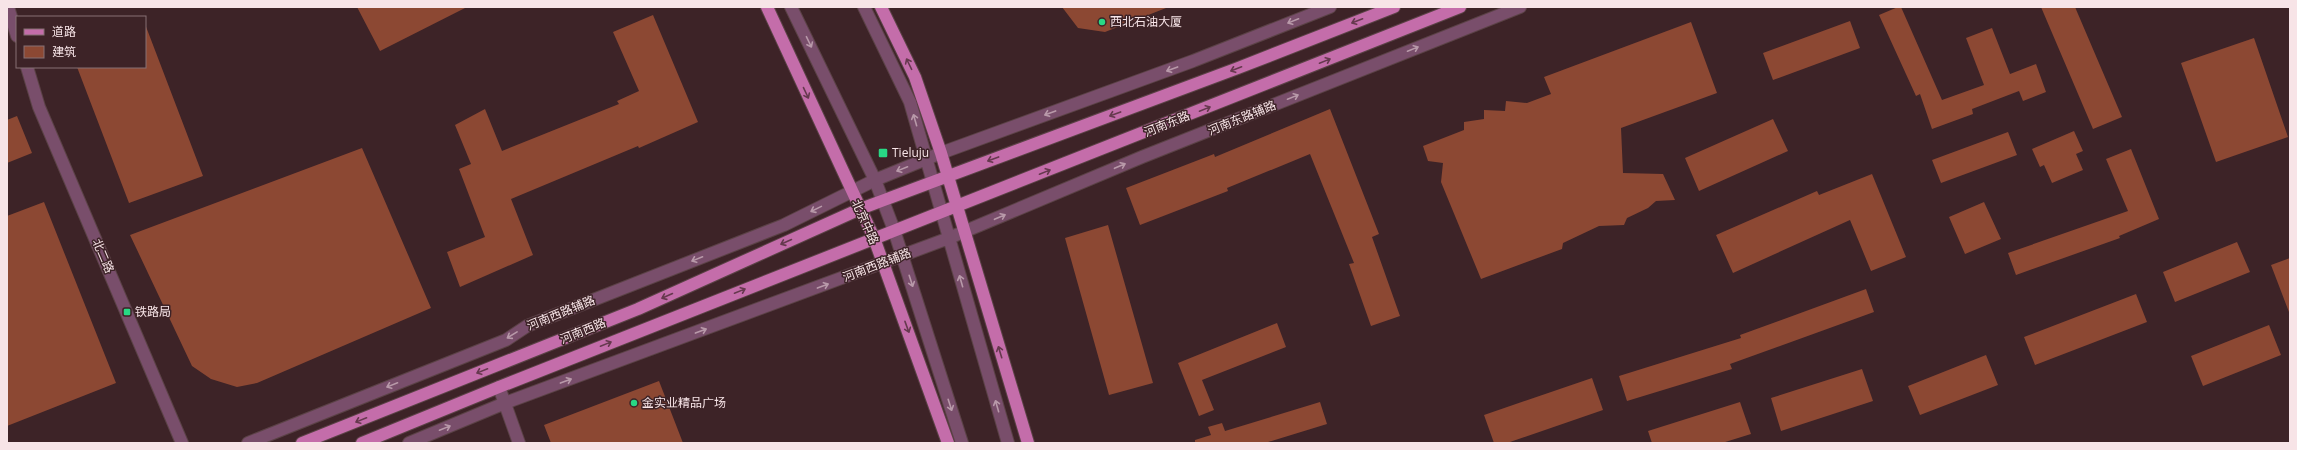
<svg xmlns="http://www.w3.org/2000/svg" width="2297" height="450" font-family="'Open Sans','Noto Sans SC',sans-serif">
  <rect width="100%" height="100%" fill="#3d2327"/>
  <path fill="#8c4833" d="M357,7H467L380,51Z
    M1062,7H1166V8L1105,32L1078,28Z
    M1898,7H1901L1942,100L1984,85L1966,38L1992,28L2010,74L2036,64L2046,92L2023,101L2019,91L1972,109L1973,114L1932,129L1920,94L1916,96L1879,15Z
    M2041,7H2075L2122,117L2093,129Z
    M653,15L698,122L639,148L638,146L511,199L533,255L460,287L447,252L485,237L459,169L471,164L455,125L485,109L502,151L619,104L617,101L639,91L613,32Z
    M1850,21L1860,48L1773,80L1763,53Z
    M1691,22L1717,93L1621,128L1623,173L1663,174L1675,200L1656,201L1648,208L1627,218L1624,225L1599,226L1563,243L1562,249L1481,279L1441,182L1443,163L1428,161L1423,146L1464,130V122L1484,119V110L1505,111L1506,101L1527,103L1551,94L1544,77Z
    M145,24L203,176L129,203L77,67H145Z
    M2254,38L2288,137L2216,162L2181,63Z
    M1330,109L1379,234L1372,237L1400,316L1371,326L1349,264L1354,263L1310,154L1227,188L1228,191L1140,225L1126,188L1214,154L1215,157Z
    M17,116L32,153L7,163V120Z
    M1773,119L1788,151L1699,191L1685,158Z
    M2074,131L2083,151L2076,154L2083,170L2052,183L2044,165L2040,167L2032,149Z
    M2008,132L2017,155L1941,183L1932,160Z
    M362,148L431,308L257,383L237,387L211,379L192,366L130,235Z
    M2131,149L2159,219L2119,236L2120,238L2016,275L2008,253L2128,211L2106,159Z
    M1872,174L1906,257L1871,271L1850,220L1733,273L1716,235L1817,191L1819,195Z
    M44,202L116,383L7,426V216Z
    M1984,202L2001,239L1965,254L1949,217Z
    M1108,225L1153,383L1109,395L1065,238Z
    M2237,242L2250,272L2175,302L2163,272Z
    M2290,258V312H2289L2271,265Z
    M1866,289L1874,312L1730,364L1732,369L1627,401L1619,376L1741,338L1740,335Z
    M2136,294L2147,322L2035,365L2024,337Z
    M1277,323L1286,347L1202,380L1214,410L1199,416L1178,363Z
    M2269,325L2281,355L2203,386L2191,356Z
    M1986,355L1998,385L1920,415L1908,386Z
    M1862,369L1873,401L1781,431L1771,398Z
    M1592,378L1603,410L1507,443H1494L1484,415Z
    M659,381L683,443H551L544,425Z
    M1320,402L1327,424L1265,443H1195V440L1211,435L1208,427L1222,423L1225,431Z
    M1740,402L1751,434L1722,443H1652L1648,431Z"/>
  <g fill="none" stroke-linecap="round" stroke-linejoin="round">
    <g stroke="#5b4246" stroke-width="14">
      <path id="minor" d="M8,7L17,36
        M791,7L875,180L894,230L962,443
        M864,7L910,102L1008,443
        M27,67L39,107L182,443
        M499,387L519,443
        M248,443L506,340L527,326L784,225L875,180L941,153L1193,61L1330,7
        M409,443L505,403L949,238L1142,157L1520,7"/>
    </g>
    <g stroke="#5b4246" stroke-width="14">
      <path id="major" d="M767,7L874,238L948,443
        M881,7L915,77L941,153L1028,443
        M302,443L638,309L860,209L1238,68L1394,7
        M362,443L499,387L1460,7"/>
    </g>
    <use href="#minor" stroke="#794e6b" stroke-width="12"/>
    <use href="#major" stroke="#c46daa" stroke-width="12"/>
  </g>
  <defs><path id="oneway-shaft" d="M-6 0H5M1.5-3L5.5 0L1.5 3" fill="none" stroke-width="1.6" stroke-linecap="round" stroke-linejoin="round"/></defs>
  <g stroke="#b899a9">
    <use href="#oneway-shaft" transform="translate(1293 21) rotate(158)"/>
    <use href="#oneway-shaft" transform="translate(809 42) rotate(64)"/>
    <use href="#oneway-shaft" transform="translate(1413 49) rotate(-22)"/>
    <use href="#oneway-shaft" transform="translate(1172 69) rotate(160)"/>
    <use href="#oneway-shaft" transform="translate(1293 97) rotate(-22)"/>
    <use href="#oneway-shaft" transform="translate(1050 113) rotate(160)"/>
    <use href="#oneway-shaft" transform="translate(915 120) rotate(-106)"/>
    <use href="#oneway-shaft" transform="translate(1120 166) rotate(-23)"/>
    <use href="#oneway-shaft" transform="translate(902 169) rotate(158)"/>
    <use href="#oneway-shaft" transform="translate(816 209) rotate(154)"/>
    <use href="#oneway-shaft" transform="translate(1000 217) rotate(-23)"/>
    <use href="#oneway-shaft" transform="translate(697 259) rotate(158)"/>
    <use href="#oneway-shaft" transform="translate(911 281) rotate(72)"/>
    <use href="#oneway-shaft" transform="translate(961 281) rotate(-106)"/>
    <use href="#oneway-shaft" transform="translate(823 286) rotate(-20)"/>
    <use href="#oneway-shaft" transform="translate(701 331) rotate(-20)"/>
    <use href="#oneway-shaft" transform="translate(512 335) rotate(148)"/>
    <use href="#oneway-shaft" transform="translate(566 381) rotate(-20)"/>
    <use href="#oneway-shaft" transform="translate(392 385) rotate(158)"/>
    <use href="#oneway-shaft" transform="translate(950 405) rotate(72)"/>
    <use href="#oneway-shaft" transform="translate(997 406) rotate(-106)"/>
    <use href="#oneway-shaft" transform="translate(445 428) rotate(-22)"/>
  </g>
  <g stroke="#66394e">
    <use href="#oneway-shaft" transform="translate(1357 21) rotate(159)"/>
    <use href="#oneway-shaft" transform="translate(1325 61) rotate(-22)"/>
    <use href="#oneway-shaft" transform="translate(909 64) rotate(-116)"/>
    <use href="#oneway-shaft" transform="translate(1236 69) rotate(159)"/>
    <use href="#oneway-shaft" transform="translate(806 93) rotate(65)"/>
    <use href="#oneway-shaft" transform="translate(1205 109) rotate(-22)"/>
    <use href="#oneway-shaft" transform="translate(1115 114) rotate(160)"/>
    <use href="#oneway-shaft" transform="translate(993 159) rotate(160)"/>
    <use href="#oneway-shaft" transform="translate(1045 172) rotate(-22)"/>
    <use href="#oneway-shaft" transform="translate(786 242) rotate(156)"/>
    <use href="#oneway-shaft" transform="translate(740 291) rotate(-22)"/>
    <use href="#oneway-shaft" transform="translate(667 296) rotate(156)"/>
    <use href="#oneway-shaft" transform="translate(907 327) rotate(70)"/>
    <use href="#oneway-shaft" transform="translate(606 344) rotate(-22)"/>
    <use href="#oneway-shaft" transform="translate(1000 352) rotate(-107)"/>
    <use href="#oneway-shaft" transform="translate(482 371) rotate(158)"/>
    <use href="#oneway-shaft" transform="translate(361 420) rotate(158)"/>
  </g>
  <g fill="#28d885" stroke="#3d2327" stroke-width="1.5">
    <circle cx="1102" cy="22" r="4"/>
    <rect x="878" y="148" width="10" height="10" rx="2"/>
    <rect x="123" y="308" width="8" height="8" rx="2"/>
    <circle cx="634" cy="403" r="4"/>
  </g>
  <g text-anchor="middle" stroke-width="3" stroke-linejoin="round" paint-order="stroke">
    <g font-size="12" fill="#f7e4e7" stroke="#3d2327" text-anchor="start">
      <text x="1110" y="26">西北石油大厦</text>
      <text x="892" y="157">Tieluju</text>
      <text x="135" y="316">铁路局</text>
      <text x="642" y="407">金实业精品广场</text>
    </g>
    <g font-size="12" fill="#f7e4e7" stroke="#3d2327">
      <text transform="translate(1242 118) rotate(-22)" y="4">河南东路辅路</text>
      <text transform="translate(1167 124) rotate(-22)" y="4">河南东路</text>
      <text transform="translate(865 222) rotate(66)" y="4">北京中路</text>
      <text transform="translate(103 256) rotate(67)" y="4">北二路</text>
      <text transform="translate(877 265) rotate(-21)" y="4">河南西路辅路</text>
      <text transform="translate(561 313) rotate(-22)" y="4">河南西路辅路</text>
      <text transform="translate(583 331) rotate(-22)" y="4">河南西路</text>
    </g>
  </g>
  <rect width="2297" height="450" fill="none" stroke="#f7e4e7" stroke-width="16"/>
  <rect x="16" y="16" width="130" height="52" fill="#3d2327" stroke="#877074"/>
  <rect x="24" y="29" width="20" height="6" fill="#c46daa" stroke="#877074"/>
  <text x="52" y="36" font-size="12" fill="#f7e4e7">道路</text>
  <rect x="24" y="46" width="20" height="12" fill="#8c4833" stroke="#877074"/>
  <text x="52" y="56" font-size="12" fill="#f7e4e7">建筑</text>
</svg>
